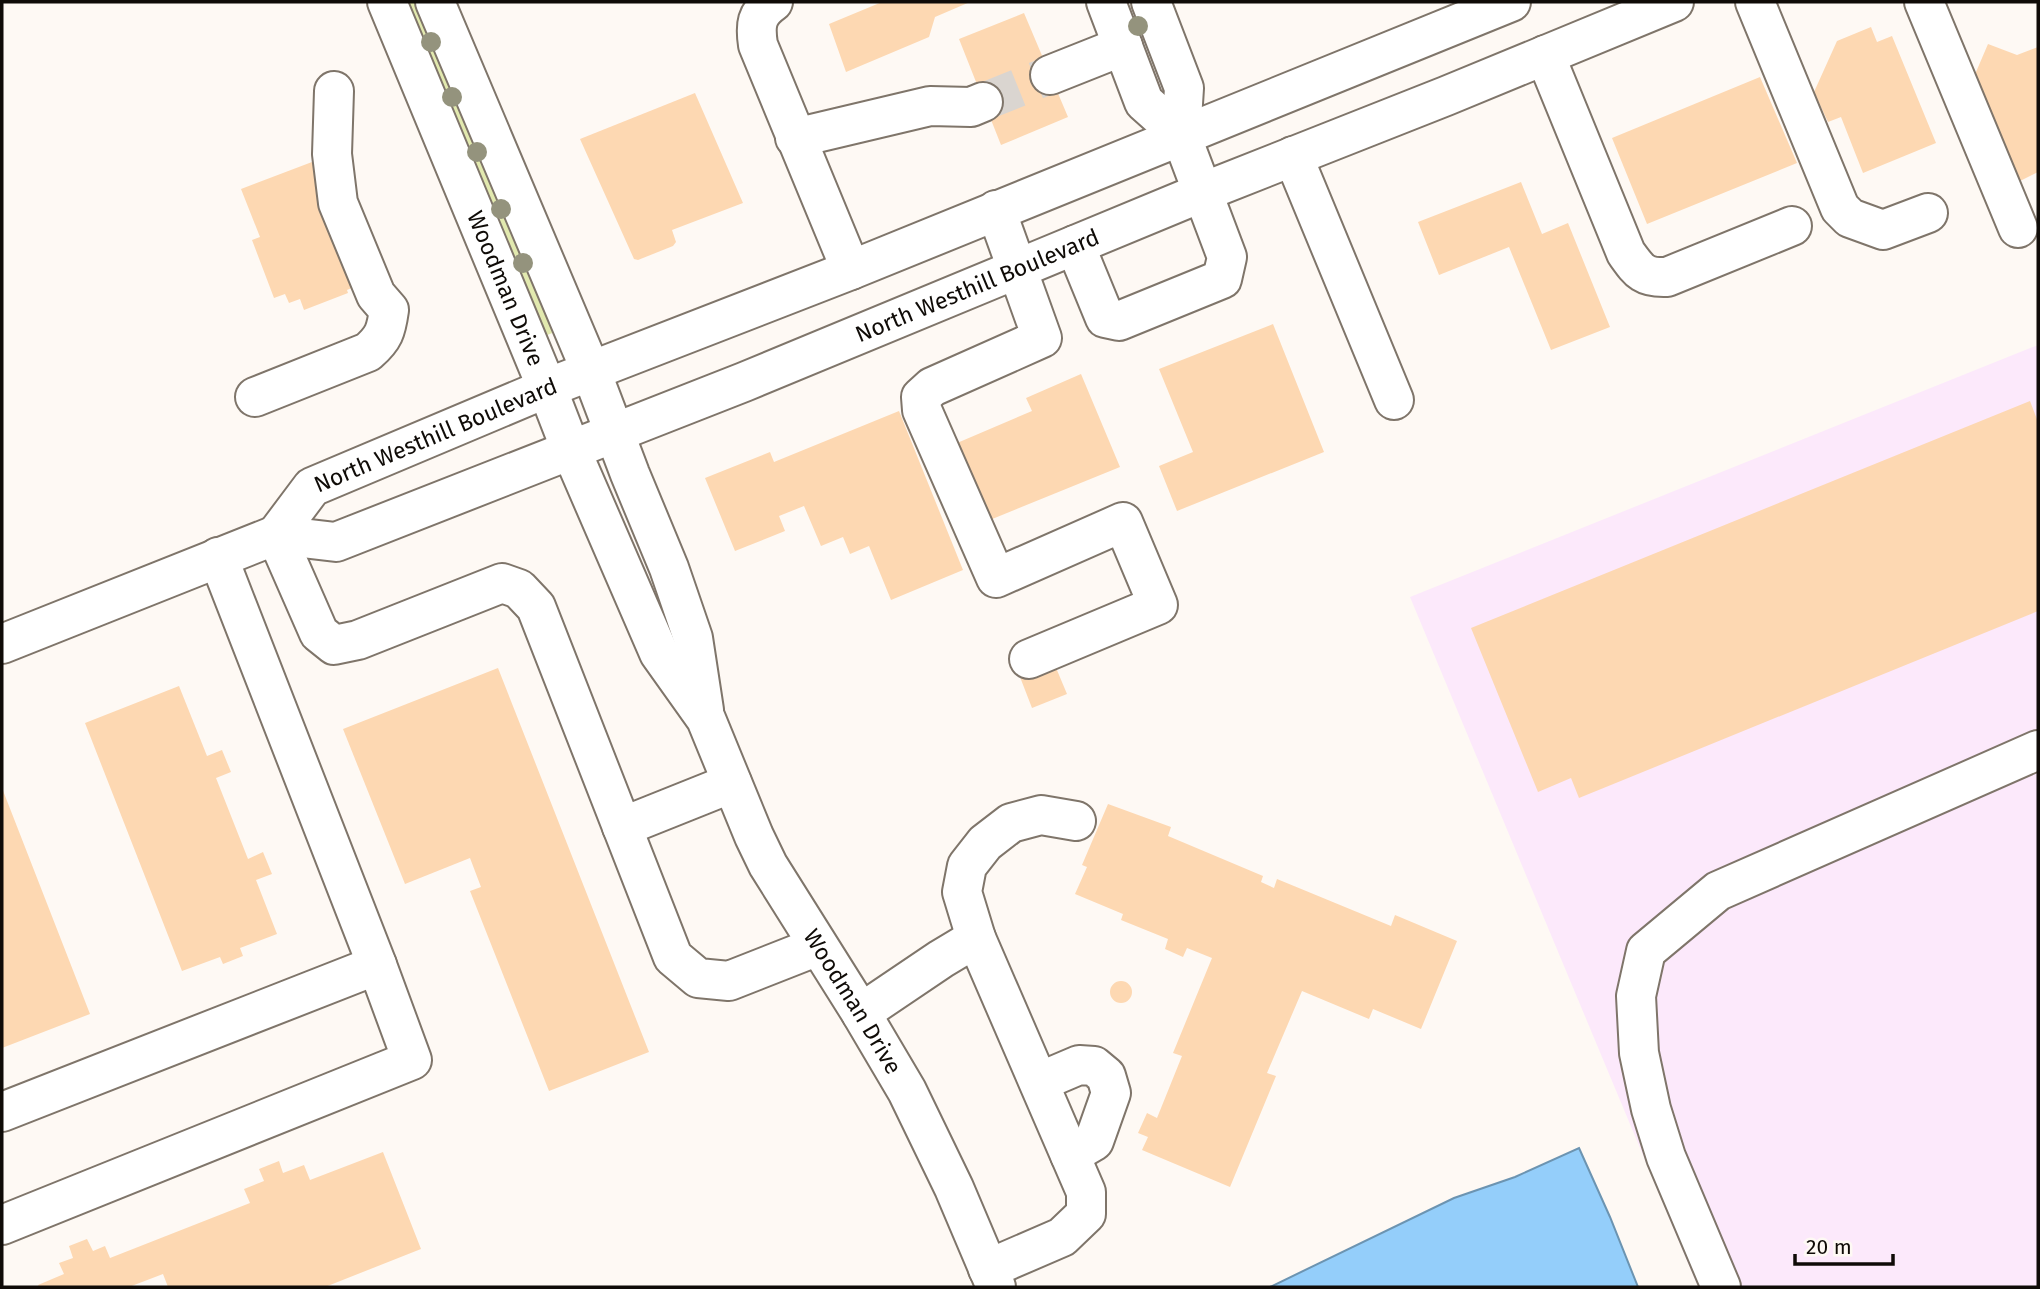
<svg xmlns="http://www.w3.org/2000/svg" width="2040" height="1289" font-family="'Fira Sans',sans-serif">
  <rect width="100%" height="100%" fill="#fef9f4"/>
  <path fill="#fce9fb" d="M2038,345V1287H1698L1410,597Z"/>
  <path fill="#e2e9af" d="M407,2H419L555,332L547,335Z"/>
  <path fill="#94cefa" stroke="#6c94b1" stroke-width="2" d="M1579,1148L1610,1217L1638,1287H1270L1454,1198L1515,1177Z"/>
  <path fill="#fdd8b2" d="M882,2H970L935,17L929,37L846,72L829,24Z
    M1024,13L1068,117L1001,145L959,39Z
    M1871,27L1877,42L1892,36L1936,143L1863,173L1841,117L1828,122L1814,92L1837,41Z
    M1988,44L2017,55L2038,47V172L2012,185L1968,74L1976,72Z
    M1760,77L1797,163L1647,224L1612,138Z
    M695,93L743,203L672,230L676,242L673,246L638,260L634,259L580,139Z
    M312,162L329,207L356,196L372,237L356,286L347,290L348,293L304,310L300,299L289,303L285,294L274,298L252,240L260,237L241,189Z
    M1521,182L1542,234L1568,223L1610,327L1551,350L1509,247L1439,275L1418,222Z
    M1273,324L1324,452L1177,511L1159,466L1193,452L1159,369Z
    M1081,374L1120,467L980,524L950,446L1032,411L1026,398Z
    M2030,401L2038,422V611L1579,798L1571,778L1538,792L1471,628Z
    M899,411L963,570L891,600L869,546L850,554L843,537L821,546L804,506L779,516L785,531L735,551L705,478L770,452L774,462Z
    M1054,663L1067,694L1032,708L1020,677Z
    M498,668L649,1052L549,1091L470,891L481,887L470,858L405,884L343,729Z
    M179,686L207,756L222,750L231,772L216,778L248,859L263,852L272,874L256,880L277,934L240,948L243,956L223,964L220,957L182,971L85,723Z
    M2,788L90,1014L2,1048Z
    M1108,804L1171,827L1168,836L1263,876L1261,882L1274,888L1277,879L1391,926L1395,915L1457,941L1421,1029L1373,1009L1369,1019L1302,991L1267,1073L1276,1076L1230,1187L1142,1150L1148,1137L1138,1133L1147,1113L1157,1118L1182,1056L1173,1053L1212,958L1187,948L1183,957L1165,949L1168,939L1121,920L1123,914L1075,894L1087,867L1082,865Z
    M1110 992a11 11 0 1 1 22 0a11 11 0 1 1-22 0Z
    M383,1152L421,1249L325,1287H168L163,1274L129,1287H39L38,1285L64,1274L59,1263L73,1258L69,1246L87,1239L93,1251L105,1246L110,1258L250,1203L244,1189L264,1181L259,1169L279,1161L283,1173L304,1165L310,1180Z"/>
  <g fill="none" stroke-linecap="round" stroke-linejoin="round">
    <path stroke="#dad5d0" stroke-width="38" stroke-dasharray="38 19" stroke-linecap="butt" d="M983,102L1050,75"/>
    <g stroke="#7f756a" stroke-width="42">
      <g id="minor">
        <path id="s1" d="M387,2L547,388L571,450L659,653L706,719L754,836L768,865L861,1013L907,1091L954,1188L996,1287"/>
        <path d="M435,2L591,371L630,474L669,568L693,638L704,710"/>
        <path d="M773,2C756,14 755,25 758,45L851,270"/>
        <path d="M1106,2L1144,102L1181,135"/>
        <path d="M1755,2L1840,208L1850,218L1883,230L1928,213"/>
        <path d="M1924,2L2018,228"/>
        <path d="M1545,55L1626,253C1639,271 1643,278 1667,277L1792,226"/>
        <path d="M1050,75L1123,46"/>
        <path d="M795,138L930,106L971,107L983,102"/>
        <path d="M1293,156L1394,400"/>
        <path d="M996,210L1042,338L932,387L921,397L922,410L996,578L1123,522L1158,605L1029,659"/>
        <path d="M1075,245L1105,318L1119,321L1222,279L1227,257L1181,135L1184,88L1151,2"/>
        <path d="M255,397L368,352C384,338 386,331 389,310L376,295L338,203L332,154L334,91"/>
        <path id="s2" d="M276,535L312,487L547,388L851,270L1511,2"/>
        <path d="M276,535L319,633L334,645L358,640L502,583L519,589L536,607L673,957L698,978L729,981L818,946"/>
        <path id="s3" d="M2,644L276,535L336,542L744,382L1203,192L1446,96L1674,2"/>
        <path d="M622,827L732,783"/>
        <path d="M976,938L962,892L967,866L985,843L1011,823L1041,815L1076,821"/>
        <path d="M861,1013L941,959L976,938L1086,1192V1214L1062,1237L988,1269"/>
        <path d="M1039,1082L1079,1065L1094,1066L1106,1076L1111,1093L1094,1141L1070,1155"/>
        <path d="M2,1112L377,965L218,557"/>
        <path d="M2,1225L412,1060L377,965"/>
        <path d="M1721,1287L1666,1157L1651,1109L1639,1053L1636,996L1646,951L1718,891L2038,750"/>
      </g>
    </g>
    <use href="#minor" stroke="#fff" stroke-width="38"/>
  </g>
  <g fill="#94937d">
    <circle cx="1138" cy="26" r="10"/>
    <circle cx="431" cy="42" r="10"/>
    <circle cx="452" cy="97" r="10"/>
    <circle cx="477" cy="152" r="10"/>
    <circle cx="501" cy="209" r="10"/>
    <circle cx="523" cy="263" r="10"/>
  </g>
  <g text-anchor="middle" stroke-width="7" stroke-linejoin="round" paint-order="stroke">
    <g font-size="23" fill="#0f0b07" stroke="#fef9f4">
      <text dy="8" stroke="none"><textPath href="#s3" startOffset="1046">North Westhill Boulevard</textPath></text>
      <text dy="8" stroke="none"><textPath href="#s1" startOffset="310">Woodman Drive</textPath></text>
      <text dy="8" stroke="none"><textPath href="#s2" startOffset="194">North Westhill Boulevard</textPath></text>
      <text dy="8" stroke="none"><textPath href="#s1" startOffset="1106">Woodman Drive</textPath></text>
    </g>
  </g>
  <rect width="2040" height="1289" fill="none" stroke="#0f0b07" stroke-width="7"/>
  <path d="M1795 1254v10h98v-10" fill="none" stroke="#0f0b07" stroke-width="3.5"/>
  <text x="1806" y="1254" font-size="21" fill="#0f0b07" stroke="#fef9f4" stroke-width="5" paint-order="stroke">20 m</text>
</svg>
